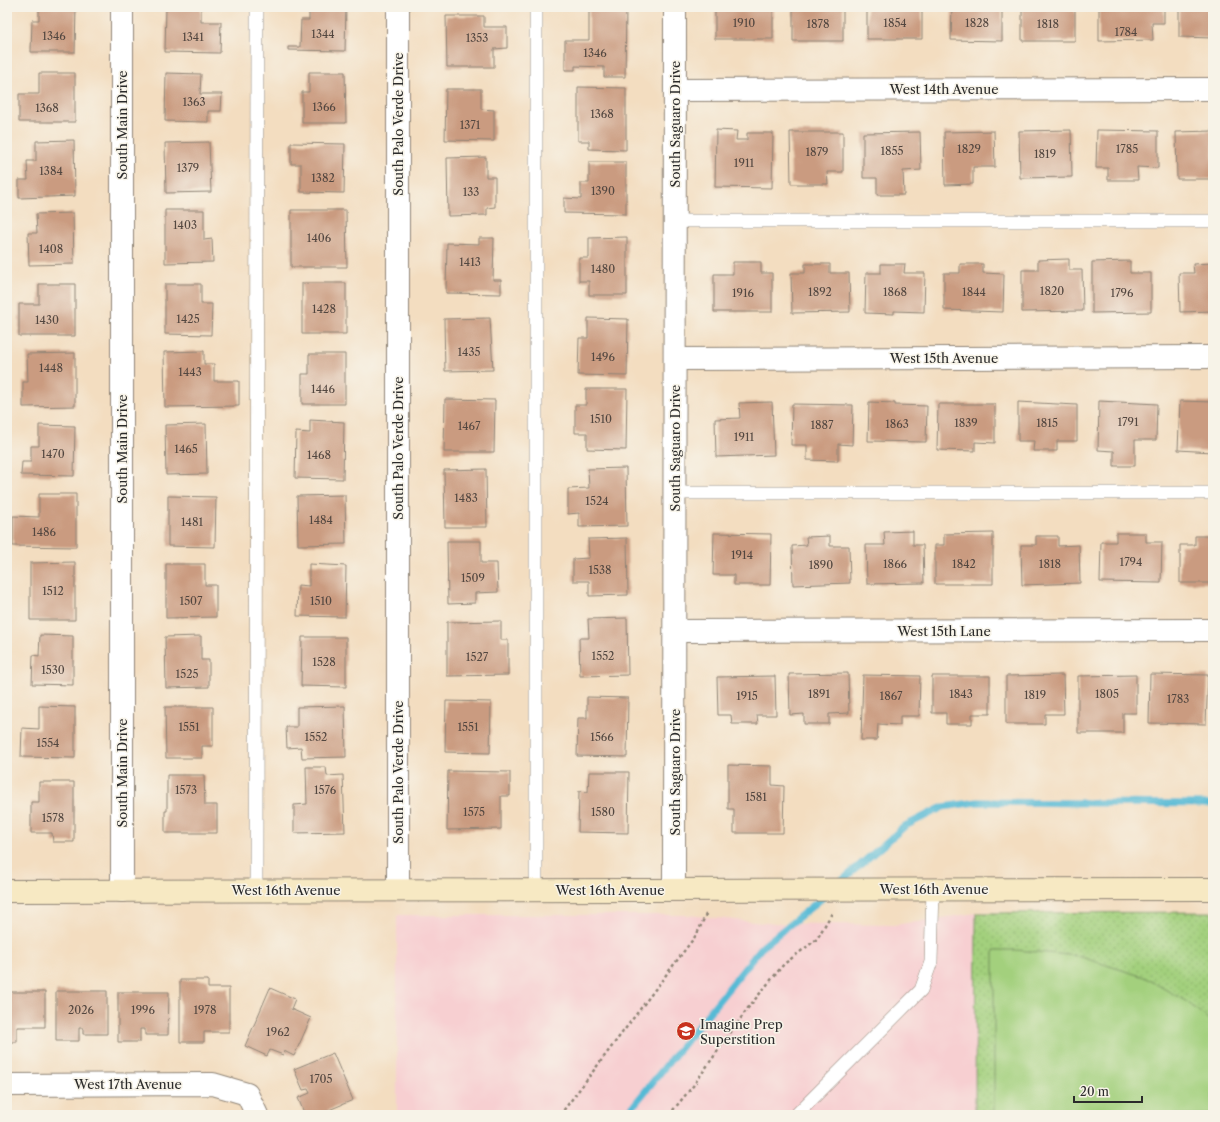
<svg xmlns="http://www.w3.org/2000/svg" width="1220" height="1122" font-family="'Libre Caslon Text',serif">
  <defs>
    <pattern id="green-dots" width="8" height="8" patternUnits="userSpaceOnUse"><rect width="8" height="8" fill="#a3d07d"/><path d="M2 2h.1M6 6h.1" fill="none" stroke="#8cb36c" stroke-width="1.8" stroke-linecap="round"/></pattern>
  </defs>
  <rect width="100%" height="100%" fill="#f7f3e8"/>
  <filter id="ink" filterUnits="userSpaceOnUse"><feTurbulence type="fractalNoise" baseFrequency=".025" numOctaves="2"/><feDisplacementMap in="SourceGraphic" scale="8" xChannelSelector="R" yChannelSelector="G"/><feConvolveMatrix kernelMatrix="1 2 1 2 8 2 1 2 1" color-interpolation-filters="sRGB"/></filter>
  <filter id="wash" filterUnits="userSpaceOnUse"><feTurbulence type="fractalNoise" baseFrequency=".012" numOctaves="4" result="noise"/><feDisplacementMap in="SourceGraphic" scale="16" xChannelSelector="R" yChannelSelector="G"/><feGaussianBlur stdDeviation="0.9" result="paint"/><feColorMatrix in="noise" values="0 0 0 0 0 0 0 0 0 0 0 0 0 0 0 0 0 1.4 0 .05"/><feComposite in="paint" operator="in"/></filter>
  <g filter="url(#wash)">
    <rect width="100%" height="100%" fill="#f3ddc0"/>
    <path fill="#f7cfd1" d="M976,913L975,1115H397V915H688L763,923L894,925Z"/>
    <path fill="url(#green-dots)" stroke="#677e54" d="M1213,912V1115H975L976,913Z"/>
    <path fill="#a3d07d" stroke="#677e54" d="M994,950H1016L1078,956L1144,977L1187,1002L1213,1023V1115H994Z"/>
    <g fill="none" stroke-linecap="round" stroke-linejoin="round">
      <path stroke="#57bad5" stroke-width="7" d="M838,884L905,826L943,807L977,802L1213,804
        M626,1115L762,947L826,895"/>
    </g>
    <g id="blocks">
      <path fill="#ca9b80" d="M39,7H76L75,52H31L32,20H39Z
        M166,7H201V22H221L220,53L165,52Z
        M309,7H346L345,51L288,50V47H300L301,20H309Z
        M715,7H773V39H715Z
        M793,7H843V41H793Z
        M867,7H922V39H867Z
        M952,7H1002V41L951,40Z
        M1022,7H1075V41H1022Z
        M1099,7H1164V23H1152L1153,40L1099,41Z
        M1179,7H1213V38L1179,37Z
        M589,9L626,10L625,77H604V67L575,66V70H565V40H589Z
        M446,16H484V27H507V48L494,49V67H447Z
        M309,72H345L346,123H302V92H309Z
        M39,73H75V122H19V94H39Z
        M166,73L201,74L200,94H222L221,111H208V122L165,121Z
        M578,87L626,88V150L589,149V141H578Z
        M446,89H481V109L494,110V141L445,140Z
        M716,130L737,131L736,140H747V133H773L772,188L715,187Z
        M1071,130L1072,177L1020,178L1019,131Z
        M1097,130L1158,131V168L1137,167L1138,180H1108V168H1096Z
        M994,131L995,167H973V184L945,185L944,132Z
        M1213,131V179H1177L1176,132Z
        M790,132H843V172H827L828,184H791Z
        M920,132L921,170L903,171L904,195H877V178H863V133Z
        M74,140L75,196L19,198V180H28L27,161H36V141Z
        M209,142L211,192L166,193L165,143Z
        M291,143L345,144L344,193L301,192V164H291Z
        M486,157V177H495V207L487,208V215L448,216L447,158Z
        M589,162H626V214L564,213V198L581,199V183H589Z
        M165,210H204V240L212,239L213,262L165,263Z
        M291,210H346L347,267H291Z
        M73,213L74,264L29,265L28,233H37L36,214Z
        M627,237V295H589V281H579V258H589V238Z
        M479,238H494L493,280H501V294L446,293L447,243L479,244Z
        M1069,259V270H1082L1083,311L1022,312V270H1038V260Z
        M1130,261V273H1151V312L1092,313V262Z
        M733,262H761V273H772V312H714V274H733Z
        M1213,263V311L1180,312L1179,273H1194L1193,264Z
        M805,264H830V273H849L850,312L792,313L791,273H805Z
        M881,264H905L904,273H925L924,312L894,311V314L865,313L866,273H881Z
        M960,264H983V273L1004,274L1003,312L944,310V273H960Z
        M302,283H346V334H302Z
        M39,284H75V336H19V304H39Z
        M165,284H201V304H212L211,335L165,334Z
        M490,318L493,370L445,371L444,319Z
        M588,318L628,319L627,376L578,375L579,338H588Z
        M204,351V364H214V381H239V406L165,407L164,352Z
        M75,353V406L23,407V382H28L27,354Z
        M309,354H345V404H302V374H309Z
        M586,389H627L626,450L587,449V433H575V405H586Z
        M445,399L495,400L494,452H444Z
        M1099,401L1157,404L1156,440H1135V466H1114V451L1098,450Z
        M1180,401L1213,402V452L1178,450Z
        M772,402L774,455L716,457L715,419L740,418L739,403Z
        M869,402L895,403V405L927,406L926,442L868,441Z
        M1018,402L1077,405V441H1057V451H1033L1034,441H1018Z
        M792,404L853,405L852,445L838,444V461L807,460V445H791Z
        M938,404H995V443L975,442V451L937,450Z
        M310,420L344,422L343,479L295,478L296,432L310,433Z
        M206,424L207,474L166,475L165,425Z
        M39,425L75,426L74,476L21,475L22,462H31V446H39Z
        M626,468L627,526L579,527V513L568,514V489L589,488L588,469Z
        M486,469L487,527H445L444,470Z
        M39,494H76V547L13,546V516L39,517Z
        M345,495L346,544L298,545L297,496Z
        M168,496L216,497L215,547L168,546Z
        M913,531V545H923L924,583L867,584L866,545H885L884,532Z
        M714,533L771,534L770,585H734V575H713Z
        M993,533V584H935V545H944V534Z
        M1116,533H1146V542H1162L1161,583L1100,582L1101,542H1116Z
        M830,536V546H849L850,583L793,585L792,546L807,545L806,537Z
        M1036,536H1058V546L1079,545L1080,583L1022,585L1021,545H1036Z
        M1195,536H1213V583H1180V545H1195Z
        M627,538L628,595L589,596V581H573V559L589,558L588,539Z
        M447,541H481V563H497L498,592L475,593V603L448,604Z
        M75,562V620H30V563Z
        M166,564H205V585H216V617L166,618Z
        M309,564L346,566L345,617L297,616L298,585L309,586Z
        M627,618L628,675L580,676L579,638H589L588,619Z
        M501,621V640H508V675L447,676V622Z
        M40,635L73,636V685L32,684L33,655L39,656Z
        M201,636V660H209V687L166,688L165,637Z
        M302,637H346V687L301,686Z
        M848,673L849,713L829,714V724H804V714L790,715L789,674Z
        M1150,674L1208,675L1206,724L1149,723Z
        M863,675L920,676L919,716H900V725L878,724L877,740H861Z
        M1063,675L1064,714H1045V724H1006V676Z
        M1136,675V713H1123V733H1078V676Z
        M775,676L776,715H757L758,724H732L731,715H718L717,677Z
        M932,676H990V714H972V724H946V713H932Z
        M587,697L628,698L627,757L577,756L578,718H587Z
        M446,701L491,702L490,753L445,752Z
        M39,706L75,707V758L21,757L22,728L39,729Z
        M345,706L346,757L302,758L301,747L287,748L286,727H297V707Z
        M165,707H213V746H202V758H166Z
        M728,765L772,766V785L784,786L783,833H734V809H728Z
        M306,767H326L327,776L343,775L345,832L294,833V805L307,804Z
        M448,771L510,772V796H501V829L447,830Z
        M589,772H629L628,833L578,832L579,791L588,792Z
        M167,775H204L205,805H217V833H165V811H167Z
        M39,782H74V842H53L52,833H31V802H39Z
        M1212,956H1213V979H1211Z
        M180,980H208V988H229V1032H204V1042H180Z
        M270,988L295,999L291,1009L311,1018L294,1056L284,1051L283,1055L270,1050L267,1056L245,1046Z
        M56,991H107V1034H83V1028H79V1041H56Z
        M7,992H45V1027H17V1042H7Z
        M118,992H169L168,1035H145V1029H140V1042H118Z
        M333,1053L353,1100L317,1115H305L298,1098L310,1093L308,1089L303,1090L294,1069Z"/>
    </g>
  </g>
  <g filter="url(#ink)">
    <use href="#blocks" fill-opacity="0" stroke="#8f8476" stroke-width="1"/>
    <g fill="none" stroke-linecap="round" stroke-linejoin="round">
      <g stroke="#8f8476" stroke-width="14">
        <path id="lane" d="M536,7V890
          M675,221H1213
          M675,493H1213
          M256,890L257,7
          M796,1115L921,990L931,962L933,889"/>
      </g>
      <g stroke="#8f8476" stroke-width="24">
        <path id="street" d="M122,7V891
          M676,90L1213,89
          M675,359L1213,357
          M675,631L1213,630
          M674,889L675,7
          M398,890V7
          M7,1085L213,1084L247,1094L257,1115"/>
      </g>
      <g stroke="#8f8476" stroke-width="24">
        <path id="secondary" d="M7,891L1213,889"/>
      </g>
      <path stroke="#8f8476" stroke-width="2.5" stroke-dasharray="3 3" stroke-linecap="butt" d="M560,1115L697,934L707,912
        M669,1115L693,1086L748,1008L784,964L817,939L832,913"/>
      <use href="#lane" stroke="#fff" stroke-width="13"/>
      <use href="#street" stroke="#fff" stroke-width="22"/>
      <use href="#secondary" stroke="#f7e9c3" stroke-width="22"/>
    </g>
  </g>
  <defs>
    <g id="school-disc" transform="scale(1)"><circle r="9.5" fill="#c8321e" stroke="#f7f3e8"/><path d="M0-5L7-2L0 1L-7-2ZM-4 1L0 2.5L4 1V4Q0 6-4 4Z" fill="#fff"/></g>
  </defs>
  <g fill-rule="evenodd">
    <use href="#school-disc" x="686" y="1031"/>
  </g>
  <g text-anchor="middle" stroke-width="3" stroke-linejoin="round" paint-order="stroke">
    <g font-size="11" fill="#534740">
      <text x="744" y="27">1910</text>
      <text x="895" y="27">1854</text>
      <text x="977" y="27">1828</text>
      <text x="818" y="28">1878</text>
      <text x="1048" y="28">1818</text>
      <text x="1126" y="36">1784</text>
      <text x="323" y="38">1344</text>
      <text x="54" y="40">1346</text>
      <text x="193" y="41">1341</text>
      <text x="477" y="42">1353</text>
      <text x="595" y="57">1346</text>
      <text x="194" y="106">1363</text>
      <text x="324" y="111">1366</text>
      <text x="47" y="112">1368</text>
      <text x="602" y="118">1368</text>
      <text x="470" y="129">1371</text>
      <text x="969" y="153">1829</text>
      <text x="1127" y="153">1785</text>
      <text x="892" y="155">1855</text>
      <text x="817" y="156">1879</text>
      <text x="1045" y="158">1819</text>
      <text x="744" y="167">1911</text>
      <text x="188" y="172">1379</text>
      <text x="51" y="175">1384</text>
      <text x="323" y="182">1382</text>
      <text x="603" y="195">1390</text>
      <text x="471" y="196">133</text>
      <text x="185" y="229">1403</text>
      <text x="319" y="242">1406</text>
      <text x="51" y="253">1408</text>
      <text x="470" y="266">1413</text>
      <text x="603" y="273">1480</text>
      <text x="1052" y="295">1820</text>
      <text x="820" y="296">1892</text>
      <text x="895" y="296">1868</text>
      <text x="974" y="296">1844</text>
      <text x="743" y="297">1916</text>
      <text x="1122" y="297">1796</text>
      <text x="324" y="313">1428</text>
      <text x="188" y="323">1425</text>
      <text x="47" y="324">1430</text>
      <text x="469" y="356">1435</text>
      <text x="603" y="361">1496</text>
      <text x="51" y="372">1448</text>
      <text x="190" y="376">1443</text>
      <text x="323" y="393">1446</text>
      <text x="601" y="423">1510</text>
      <text x="1128" y="426">1791</text>
      <text x="966" y="427">1839</text>
      <text x="1047" y="427">1815</text>
      <text x="897" y="428">1863</text>
      <text x="822" y="429">1887</text>
      <text x="469" y="430">1467</text>
      <text x="744" y="441">1911</text>
      <text x="186" y="453">1465</text>
      <text x="53" y="458">1470</text>
      <text x="319" y="459">1468</text>
      <text x="466" y="502">1483</text>
      <text x="597" y="505">1524</text>
      <text x="321" y="524">1484</text>
      <text x="192" y="526">1481</text>
      <text x="44" y="536">1486</text>
      <text x="742" y="559">1914</text>
      <text x="1131" y="566">1794</text>
      <text x="895" y="568">1866</text>
      <text x="964" y="568">1842</text>
      <text x="1050" y="568">1818</text>
      <text x="821" y="569">1890</text>
      <text x="600" y="574">1538</text>
      <text x="473" y="582">1509</text>
      <text x="53" y="595">1512</text>
      <text x="191" y="605">1507</text>
      <text x="321" y="605">1510</text>
      <text x="603" y="660">1552</text>
      <text x="477" y="661">1527</text>
      <text x="324" y="666">1528</text>
      <text x="53" y="674">1530</text>
      <text x="187" y="678">1525</text>
      <text x="819" y="698">1891</text>
      <text x="961" y="698">1843</text>
      <text x="1107" y="698">1805</text>
      <text x="1035" y="699">1819</text>
      <text x="747" y="700">1915</text>
      <text x="891" y="700">1867</text>
      <text x="1178" y="703">1783</text>
      <text x="189" y="731">1551</text>
      <text x="468" y="731">1551</text>
      <text x="316" y="741">1552</text>
      <text x="602" y="741">1566</text>
      <text x="48" y="747">1554</text>
      <text x="186" y="794">1573</text>
      <text x="325" y="794">1576</text>
      <text x="756" y="801">1581</text>
      <text x="474" y="816">1575</text>
      <text x="603" y="816">1580</text>
      <text x="53" y="822">1578</text>
      <text x="81" y="1014">2026</text>
      <text x="143" y="1014">1996</text>
      <text x="205" y="1014">1978</text>
      <text x="278" y="1036">1962</text>
      <text x="321" y="1083">1705</text>
    </g>
    <g font-size="13" fill="#2b2b2b" stroke="#f7f3e8">
      <text x="944" y="94">West 14th Avenue</text>
      <text transform="translate(398 124) rotate(-90)" y="5">South Palo Verde Drive</text>
      <text transform="translate(675 124) rotate(-90)" y="5">South Saguaro Drive</text>
      <text transform="translate(122 125) rotate(-90)" y="5">South Main Drive</text>
      <text x="944" y="363">West 15th Avenue</text>
      <text transform="translate(398 448) rotate(-90)" y="5">South Palo Verde Drive</text>
      <text transform="translate(675 448) rotate(-90)" y="5">South Saguaro Drive</text>
      <text transform="translate(122 449) rotate(-90)" y="5">South Main Drive</text>
      <text x="944" y="636">West 15th Lane</text>
      <text transform="translate(398 772) rotate(-90)" y="5">South Palo Verde Drive</text>
      <text transform="translate(675 772) rotate(-90)" y="5">South Saguaro Drive</text>
      <text transform="translate(122 773) rotate(-90)" y="5">South Main Drive</text>
      <text x="934" y="894">West 16th Avenue</text>
      <text x="286" y="895">West 16th Avenue</text>
      <text x="610" y="895">West 16th Avenue</text>
      <text x="128" y="1089">West 17th Avenue</text>
    </g>
    <g font-size="13" fill="#2b2b2b" stroke="#f7f3e8" text-anchor="start">
      <text x="700" y="1029">Imagine Prep<tspan x="700" dy="15">Superstition</tspan></text>
    </g>
  </g>
  <rect width="1220" height="1122" fill="none" stroke="#f7f3e8" stroke-width="24"/>
  <path d="M1074 1096v6h68v-6" fill="none" stroke="#2b2b2b" stroke-width="2"/>
  <text x="1080" y="1096" font-size="12" fill="#2b2b2b" stroke="#f7f3e8" stroke-width="3" paint-order="stroke">20 m</text>
</svg>
